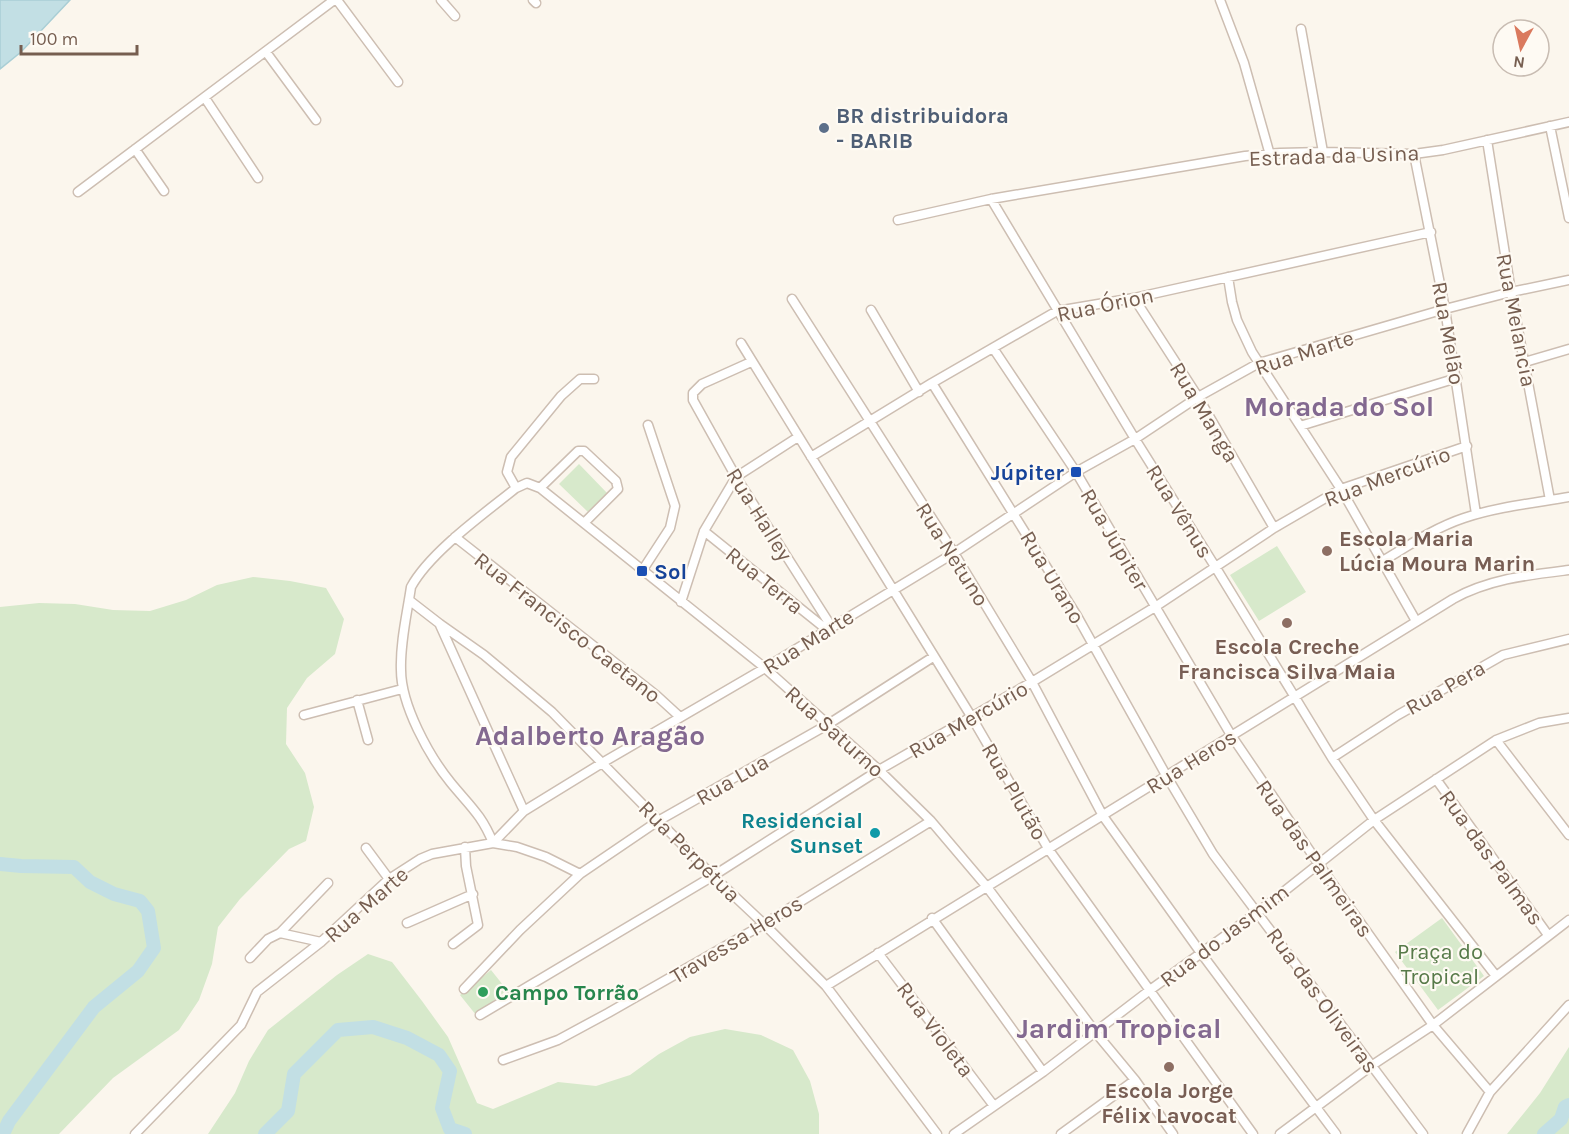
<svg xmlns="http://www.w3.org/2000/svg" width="1569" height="1134" font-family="Karla,sans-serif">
  <rect width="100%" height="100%" fill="#fbf6ed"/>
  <path fill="#d7e9cb" d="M579,464L608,494L588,512L559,484Z
    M1277,546L1306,592L1259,621L1230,575Z
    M253,577L290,581L326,588L344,619L335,654L307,678L287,708L286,744L305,773L314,807L306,841L289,849L240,899L218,927L212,964L199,1000L179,1030L113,1078L59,1134H0V607L39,603L75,604L113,610L150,611L186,600L217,585Z
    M1442,918L1484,976L1438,1010L1395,952Z
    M368,954L392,962L422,1001L448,1037L477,1103L493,1109L558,1082L596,1086L630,1075L659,1054L690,1037L725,1029L761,1035L793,1050L810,1081L819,1114V1134H208L235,1093L249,1061L268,1030L337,975Z
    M491,970L507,990L476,1015L460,995Z
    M1569,1047V1134H1507L1540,1093Z"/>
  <path fill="#c2dfe4" stroke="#a9ced5" stroke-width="1.5" d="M0,0H70L21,52L0,69Z"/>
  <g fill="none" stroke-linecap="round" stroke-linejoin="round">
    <path stroke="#c2dfe4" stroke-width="14" d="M0,864L21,866L74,867L90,882L114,894L140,901L148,911L154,948L138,971L94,1007L9,1121L3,1134
      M265,1134L288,1111L294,1074L338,1030L373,1027L407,1038L439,1055L450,1071L442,1108L450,1129L465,1134
      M1544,1134L1561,1119L1565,1107L1569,1105"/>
    <g stroke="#cdbeb2" stroke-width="11">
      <path id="street" d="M337,0L398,82
        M441,0L455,16
        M533,0L536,3
        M1220,0L1244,63L1270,155
        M1301,29L1323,152
        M266,52L316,120
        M205,98L258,178
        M1550,126L1569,218
        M1487,140L1511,292L1550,500
        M135,149L164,191
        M1414,154L1445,309L1476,514
        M78,192L334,0
        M991,199L1135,439L1216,568L1332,758L1374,820L1496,976
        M898,220L991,199L1245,156L1280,153L1323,152L1414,154L1443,150L1569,122
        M1228,277L1232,302L1237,320L1252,352L1341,489L1416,621
        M1134,298L1198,397L1274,528
        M792,299L954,553L1032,682L1103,816L1201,953L1336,1134
        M871,310L919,392
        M741,343L971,716L1049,850L1253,1134
        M993,348L1076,472L1231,735L1318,863L1433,1025L1490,1092
        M751,362L702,384L693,393V400L736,477L831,626
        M1525,362L1569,349
        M932,383L1077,616L1166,775L1213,854L1423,1134
        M1300,426L1457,378
        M811,457L932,383L1057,311L1134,298L1431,232
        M516,488L507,472L511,457L561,396L580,379H594
        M540,488L578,451H584L616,481L618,489L584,523
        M704,531L826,629
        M455,537L656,695L680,717
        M1381,562C1408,546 1434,528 1464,518C1497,507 1534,503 1569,497
        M642,571L670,528L675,506L648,425
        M409,600L440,624L484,655L552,712L713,876L764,924L826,986L937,1134
        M681,602L704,531L736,477L798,437
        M440,625L524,811
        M357,700L368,740
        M304,715L402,689
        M1496,740L1569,835
        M1332,758L1398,715L1503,655L1569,639
        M1436,779L1548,935
        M493,843C482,815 469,805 451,783C429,756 401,705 401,670C400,643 407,614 411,587C430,552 485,513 516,488L527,483L540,488L765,668L879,770L931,821L987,887L1096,1033L1135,1080L1173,1134
        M493,843L524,811L602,763L765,668L954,553L1076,472L1135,439L1198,397L1259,363L1445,309L1511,292L1569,280
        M366,848L389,879
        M932,918L1043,1072
        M407,923L473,894
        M280,933L321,942
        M453,944L478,925L466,866L465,847
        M878,953L994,1106
        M250,958L268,939L280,933L328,883
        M826,986L1453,599C1489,579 1528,575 1569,570
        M464,989L520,930L580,874L658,821L827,725L933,657
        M480,1015L713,876L879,770L1032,682L1155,607L1274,528L1341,489L1467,446
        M503,1060L558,1040L608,1013L764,924L931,821
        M135,1134L241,1025L257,992L321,942L389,879L420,859L432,854L493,843L517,847L546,857L580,874
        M954,1134L1043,1072L1150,990L1258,912L1374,820L1496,740L1539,723L1569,718
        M1061,1134L1135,1080
        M1280,1134L1371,1066L1433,1025L1569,920
        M1467,1134L1490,1092L1569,1005"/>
    </g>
    <use href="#street" stroke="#fff" stroke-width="8"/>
  </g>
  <circle fill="#5c6f8a" stroke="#fefaf3" stroke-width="2" cx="824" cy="128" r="6"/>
  <g fill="#1a4fb4" stroke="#fefaf3" stroke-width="2">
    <rect x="1070" y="466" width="12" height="12" rx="3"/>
    <rect x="636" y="565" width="12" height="12" rx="3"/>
  </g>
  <g fill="#8d6e63" stroke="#fefaf3" stroke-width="2">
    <circle cx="1327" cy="551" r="6"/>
    <circle cx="1287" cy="623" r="6"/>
    <circle cx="1169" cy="1067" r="6"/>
  </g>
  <circle fill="#0f9aa8" stroke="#fefaf3" stroke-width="2" cx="875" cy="833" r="6"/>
  <circle fill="#2e9e5b" stroke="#fefaf3" stroke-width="2" cx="483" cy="992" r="6"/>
  <g text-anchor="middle" stroke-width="4.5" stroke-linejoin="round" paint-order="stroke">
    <g font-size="22" font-weight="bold" fill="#4e5e75" stroke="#fefaf3" text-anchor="start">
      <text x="836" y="123">BR distribuidora<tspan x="836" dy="25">- BARIB</tspan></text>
    </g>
    <g font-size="22" fill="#765e50" stroke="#fefaf3">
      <text transform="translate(1334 155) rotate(-2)" y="8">Estrada da Usina</text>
      <text transform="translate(1105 304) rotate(-12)" y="8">Rua Órion</text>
      <text transform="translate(1517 320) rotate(79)" y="8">Rua Melancia</text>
      <text transform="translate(1449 333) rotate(80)" y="8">Rua Melão</text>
      <text transform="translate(1304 352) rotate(-18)" y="8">Rua Marte</text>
      <text transform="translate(1205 412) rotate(59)" y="8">Rua Manga</text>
      <text transform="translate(1387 476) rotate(-21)" y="8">Rua Mercúrio</text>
      <text transform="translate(1180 511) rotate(58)" y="8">Rua Vênus</text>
      <text transform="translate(760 514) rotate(58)" y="8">Rua Halley</text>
      <text transform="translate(1115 539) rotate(60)" y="8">Rua Júpiter</text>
      <text transform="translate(953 554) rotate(58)" y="8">Rua Netuno</text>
      <text transform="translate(1053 577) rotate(59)" y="8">Rua Urano</text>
      <text transform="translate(765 580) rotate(39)" y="8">Rua Terra</text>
      <text transform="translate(568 627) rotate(38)" y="8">Rua Francisco Caetano</text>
      <text transform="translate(808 641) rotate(-32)" y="8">Rua Marte</text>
      <text transform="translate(1445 687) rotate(-30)" y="8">Rua Pera</text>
      <text transform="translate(968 719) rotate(-30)" y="8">Rua Mercúrio</text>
      <text transform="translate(835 731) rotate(42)" y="8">Rua Saturno</text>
      <text transform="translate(1191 761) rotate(-32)" y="8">Rua Heros</text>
      <text transform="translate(732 779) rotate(-30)" y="8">Rua Lua</text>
      <text transform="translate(1015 791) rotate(60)" y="8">Rua Plutão</text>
      <text transform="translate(690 851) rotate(45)" y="8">Rua Perpétua</text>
      <text transform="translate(1492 857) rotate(54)" y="8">Rua das Palmas</text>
      <text transform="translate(1315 858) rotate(55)" y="8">Rua das Palmeiras</text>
      <text transform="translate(366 904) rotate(-41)" y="8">Rua Marte</text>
      <text transform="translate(1224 935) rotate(-37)" y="8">Rua do Jasmim</text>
      <text transform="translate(736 939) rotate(-31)" y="8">Travessa Heros</text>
      <text transform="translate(1323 1000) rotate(54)" y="8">Rua das Oliveiras</text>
      <text transform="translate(936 1029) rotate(53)" y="8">Rua Violeta</text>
    </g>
    <g font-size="22" font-weight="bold" fill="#164399" stroke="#fefaf3" text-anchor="end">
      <text x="1064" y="480">Júpiter</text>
      <text x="654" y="579" text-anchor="start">Sol</text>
    </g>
    <g font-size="22" font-weight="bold" fill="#785e54" stroke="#fefaf3">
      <text x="1339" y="546" text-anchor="start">Escola Maria<tspan x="1339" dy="25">Lúcia Moura Marin</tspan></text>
      <text x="1287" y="654">Escola Creche<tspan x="1287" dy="25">Francisca Silva Maia</tspan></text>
      <text x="1169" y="1098">Escola Jorge<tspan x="1169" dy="25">Félix Lavocat</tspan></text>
    </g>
    <g font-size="22" font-weight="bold" fill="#0d838f" stroke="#fefaf3" text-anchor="end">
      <text x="863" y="828">Residencial<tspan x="863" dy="25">Sunset</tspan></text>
    </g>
    <g font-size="22" fill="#577a49" stroke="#fefaf3">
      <text x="1440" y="959">Praça do<tspan x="1440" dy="25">Tropical</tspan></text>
    </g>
    <g font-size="22" font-weight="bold" fill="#27864d" stroke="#fefaf3" text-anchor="start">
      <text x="495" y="1000">Campo Torrão</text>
    </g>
    <g font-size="28" font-weight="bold" fill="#836990" stroke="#fefaf3">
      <text x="1339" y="416">Morada do Sol</text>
      <text x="590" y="745">Adalberto Aragão</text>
      <text x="1119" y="1038">Jardim Tropical</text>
    </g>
  </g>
  <g transform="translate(1521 48) rotate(188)"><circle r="28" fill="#fefaf3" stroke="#c8bcb2" stroke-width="1.5"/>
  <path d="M0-4.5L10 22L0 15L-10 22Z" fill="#da795d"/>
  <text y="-9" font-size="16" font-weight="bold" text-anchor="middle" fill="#765e50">N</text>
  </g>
  <path d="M21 45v9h116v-9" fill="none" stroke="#765e50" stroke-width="3"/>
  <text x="30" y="45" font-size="18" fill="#765e50" stroke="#fefaf3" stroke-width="4.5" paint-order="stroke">100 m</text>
</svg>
